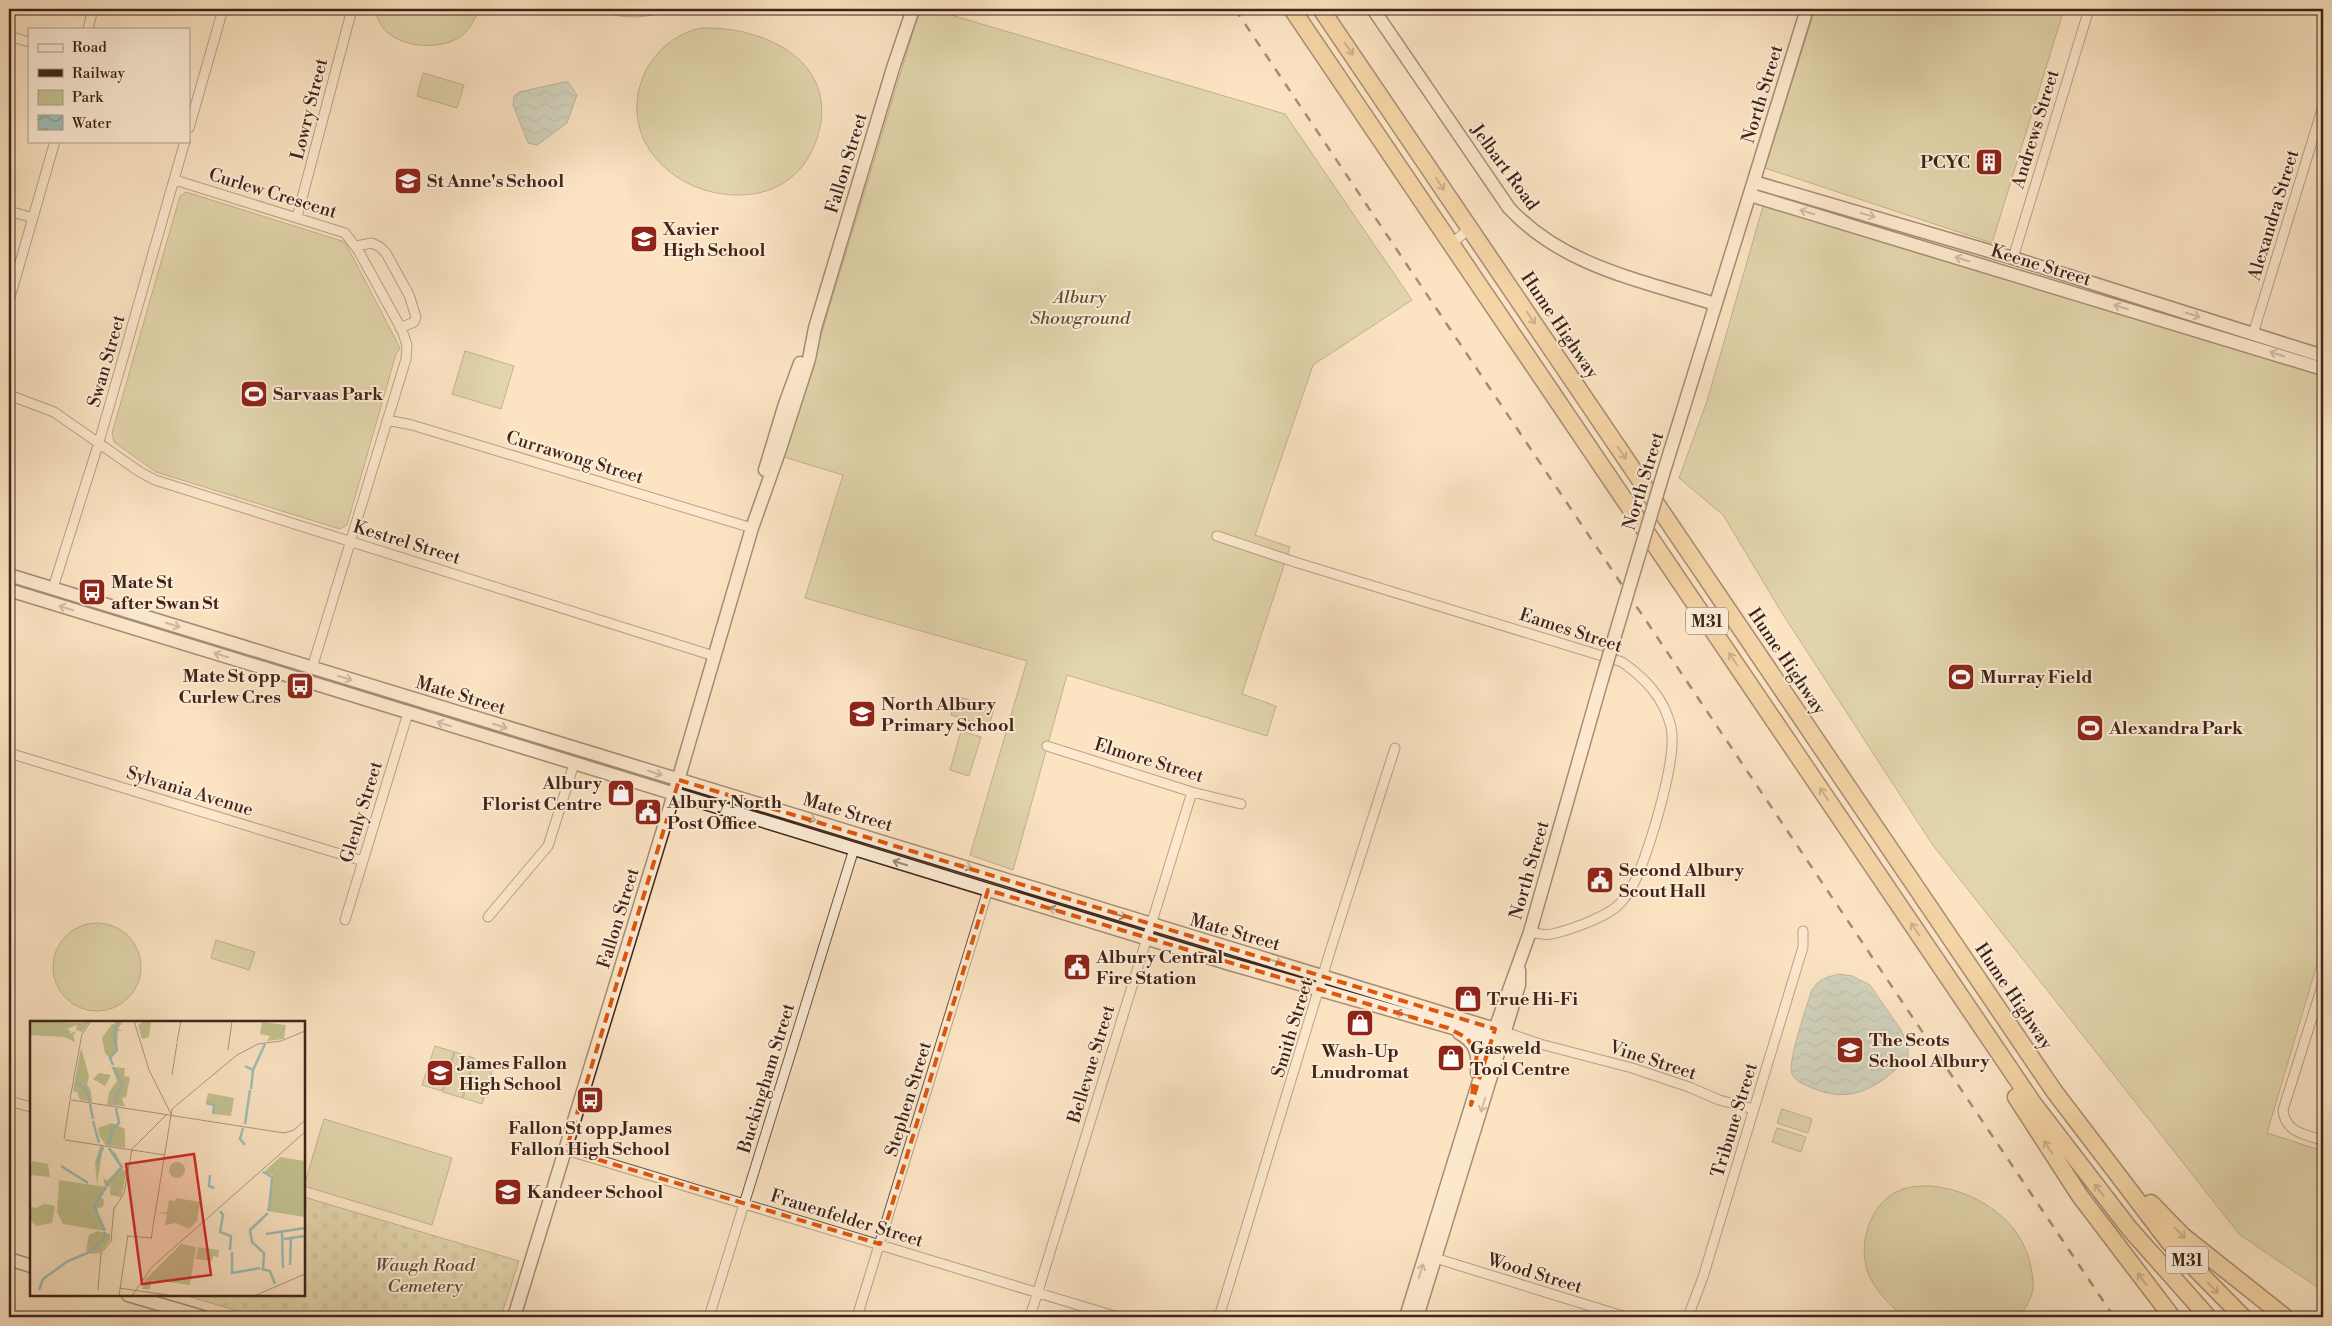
<svg xmlns="http://www.w3.org/2000/svg" width="2332" height="1326" font-family="'Libre Bodoni',serif">
  <defs>
    <pattern id="cemetery-stones" width="16" height="16" patternUnits="userSpaceOnUse" patternTransform="scale(1.25)"><rect width="16" height="16" fill="#c3c391"/><path d="M2 7V4a2 2 0 0 1 4 0v3zM10 15v-3a2 2 0 0 1 4 0v3z" fill="#a9a77c"/></pattern>
    <pattern id="water-waves" width="16" height="10" patternUnits="userSpaceOnUse" patternTransform="scale(1.25)"><rect width="16" height="10" fill="#9fbeb6"/><path d="M0 5q4-4 8 0t8 0" fill="none" stroke="#839a93"/></pattern>
  </defs>
  <rect width="100%" height="100%" fill="#fce4c3"/>
  <filter id="stains"><feTurbulence type="fractalNoise" baseFrequency=".004" numOctaves="4"/><feColorMatrix values="0 0 0 0 .2 0 0 0 0 .09 0 0 0 0 .02 0 0 0 .5 -.17"/></filter>
  <radialGradient id="worn" r=".72"><stop offset=".6" stop-color="#630" stop-opacity="0"/><stop offset="1" stop-color="#630" stop-opacity=".3"/></radialGradient>
  <path fill="#c3c391" stroke="#817454" d="M374,9H479C475,19 469,31 460,37C440,50 404,48 387,32C380,26 377,17 374,9Z
    M596,9H672C649,19 619,20 596,9Z
    M922,9H931L1285,114L1412,300L1313,365L1255,535L1290,547L1242,694L1276,706L1267,736L1067,675L1013,870L970,855L1027,661L805,598L843,475L784,457L917,19Z
    M1815,9H2064L1992,243L1765,168Z
    M701,28C756,26 830,54 821,122C818,139 811,157 800,169C782,189 761,195 735,195C701,194 668,178 649,149C619,102 648,39 701,28Z
    M423,73L464,85L457,108L417,96Z
    M186,192L345,242L400,348L396,354L347,525L340,529L156,472L114,442L112,433L180,196Z
    M1764,203L2323,375V944L2267,1133L2323,1151V1291L2240,1235L1932,844L1782,613L1723,515L1679,478L1707,401Z
    M465,351L514,366L501,409L452,394Z
    M957,696L994,708L989,727L951,715Z
    M961,731L981,737L969,776L950,770Z
    M53 967a44 44 0 1 1 88 0a44 44 0 1 1-88 0Z
    M216,940L255,952L249,970L211,958Z
    M435,1046L454,1052L442,1091L422,1085Z
    M455,1052L474,1058L462,1098L443,1092Z
    M475,1059L494,1065L482,1104L463,1098Z
    M1782,1109L1812,1119L1808,1133L1777,1123Z
    M324,1119L452,1158L432,1225L304,1186Z
    M1777,1128L1806,1137L1801,1152L1772,1142Z
    M1930,1186C1975,1190 2022,1219 2031,1267C2032,1274 2034,1282 2033,1289C2031,1300 2025,1308 2020,1317H1904C1890,1306 1875,1290 1868,1273C1857,1242 1871,1200 1903,1189C1912,1186 1921,1186 1930,1186Z"/>
  <path fill="url(#cemetery-stones)" stroke="#817454" d="M304,1197L519,1261L501,1317H258L184,1295H304Z"/>
  <path fill="url(#water-waves)" stroke="#798077" d="M564,82H568L577,95L567,123L537,145L528,143L513,105L514,96L519,92Z
    M1839,974L1852,976L1870,985L1901,1030L1908,1045V1058C1879,1087 1851,1106 1810,1087C1803,1084 1795,1081 1792,1074C1787,1061 1807,1007 1811,992C1817,980 1826,977 1839,974Z"/>
  <g fill="none" stroke-linecap="round" stroke-linejoin="round">
    <g stroke="#6e5443" stroke-width="11">
      <path id="street" d="M88,29L93,9
        M9,36L29,42
        M189,128L223,9
        M175,180L345,233L358,250L402,330L407,345L406,359L312,668
        M9,211L33,218
        M297,217L352,9
        M1451,244L1470,228
        M356,246L372,243L380,247L386,253L409,295L416,317L414,322L400,328
        M2013,258L2089,9
        M9,301L55,141
        M2253,334L2323,106
        M9,395L54,412L140,472L155,480L714,656
        M387,420L412,425L752,528
        M1217,536L1298,563L1622,662C1646,679 1664,698 1671,727C1678,758 1650,846 1637,877C1632,888 1624,901 1615,908C1600,919 1570,930 1552,934C1546,936 1536,933 1530,932
        M53,588L99,442L185,141
        M1047,746L1192,792L1241,804
        M9,753L363,861
        M488,917L548,846L574,764
        M345,920L408,713
        M2323,983L2283,1110C2285,1132 2305,1135 2323,1140
        M1505,1032L1540,1044L1632,1068L1689,1087L1719,1100L1754,1109
        M1502,1042L1532,1046L1540,1044
        M9,1101L31,1107
        M566,1150L1118,1317
        M1435,1258L1626,1317
        M709,1317L854,849
        M857,1317L988,890
        M1030,1317L1192,792
        M1219,1317L1332,945L1395,748
        M1688,1317L1703,1277L1803,947V931"/>
    </g>
    <g stroke="#3f2418" stroke-width="15">
      <path id="secondary" d="M1373,9L1509,208C1564,267 1641,280 1715,304
        M1754,182L2013,258L2323,356
        M1750,195L2323,369
        M765,470L785,404L800,363
        M1664,471L1807,9
        M9,575L1505,1032
        M9,590L1230,964L1502,1042
        M1459,1033C1476,1042 1479,1055 1477,1073
        M9,1259L31,1266
        M128,1295L203,1317
        M514,1317L674,794L752,528L780,449L809,359L815,328L893,68L913,9
        M1406,1317L1495,1029L1530,932L1602,679
        M1417,1317L1508,1021L1519,985V970"/>
    </g>
    <g stroke="#3f2418" stroke-width="19">
      <path id="highway" d="M1292,9L2033,1103L2129,1228L2208,1317
        M1321,9L2054,1091L2169,1242L2243,1317
        M2016,1097L2080,1196L2172,1317
        M2151,1203L2183,1236L2285,1317"/>
    </g>
    <use href="#street" stroke="#fdedd8" stroke-width="9"/>
    <use href="#secondary" stroke="#fdedd8" stroke-width="12"/>
    <use href="#highway" stroke="#eec282" stroke-width="16"/>
    <path stroke="#3f2418" stroke-width="2.5" stroke-dasharray="9 9" stroke-linecap="butt" d="M1235,9L2114,1317"/>
    <g stroke="#3f2418" stroke-width="15" stroke-linecap="butt">
      <path id="secondary-bridge" d="M1602,679L1664,471"/>
    </g>
    <use href="#secondary-bridge" stroke="#fdedd8" stroke-width="12"/>
  </g>
  <defs><path id="oneway-shaft" d="M-6 0H5M1.5-3L5.5 0L1.5 3" fill="none" stroke-width="1.6" stroke-linecap="round" stroke-linejoin="round" transform="scale(1.25)"/></defs>
  <g stroke="#96734d">
    <use href="#oneway-shaft" transform="translate(1349 49) rotate(56)"/>
    <use href="#oneway-shaft" transform="translate(1440 184) rotate(56)"/>
    <use href="#oneway-shaft" transform="translate(1531 318) rotate(56)"/>
    <use href="#oneway-shaft" transform="translate(1622 453) rotate(56)"/>
    <use href="#oneway-shaft" transform="translate(1733 659) rotate(-124)"/>
    <use href="#oneway-shaft" transform="translate(1824 794) rotate(-124)"/>
    <use href="#oneway-shaft" transform="translate(1915 929) rotate(-124)"/>
    <use href="#oneway-shaft" transform="translate(2048 1147) rotate(-123)"/>
    <use href="#oneway-shaft" transform="translate(2099 1190) rotate(-128)"/>
    <use href="#oneway-shaft" transform="translate(2180 1233) rotate(44)"/>
    <use href="#oneway-shaft" transform="translate(2142 1279) rotate(-128)"/>
    <use href="#oneway-shaft" transform="translate(2213 1288) rotate(47)"/>
  </g>
  <g stroke="#9e8878">
    <use href="#oneway-shaft" transform="translate(1807 212) rotate(-163)"/>
    <use href="#oneway-shaft" transform="translate(1868 215) rotate(16)"/>
    <use href="#oneway-shaft" transform="translate(1962 259) rotate(-163)"/>
    <use href="#oneway-shaft" transform="translate(2121 307) rotate(-163)"/>
    <use href="#oneway-shaft" transform="translate(2193 315) rotate(17)"/>
    <use href="#oneway-shaft" transform="translate(2277 354) rotate(-163)"/>
    <use href="#oneway-shaft" transform="translate(66 608) rotate(-163)"/>
    <use href="#oneway-shaft" transform="translate(173 625) rotate(17)"/>
    <use href="#oneway-shaft" transform="translate(221 655) rotate(-163)"/>
    <use href="#oneway-shaft" transform="translate(345 678) rotate(17)"/>
    <use href="#oneway-shaft" transform="translate(444 724) rotate(-163)"/>
    <use href="#oneway-shaft" transform="translate(500 726) rotate(17)"/>
    <use href="#oneway-shaft" transform="translate(655 773) rotate(18)"/>
    <use href="#oneway-shaft" transform="translate(809 818) rotate(17)"/>
    <use href="#oneway-shaft" transform="translate(900 863) rotate(-163)"/>
    <use href="#oneway-shaft" transform="translate(965 866) rotate(17)"/>
    <use href="#oneway-shaft" transform="translate(1056 910) rotate(-163)"/>
    <use href="#oneway-shaft" transform="translate(1119 915) rotate(18)"/>
    <use href="#oneway-shaft" transform="translate(1275 961) rotate(18)"/>
    <use href="#oneway-shaft" transform="translate(1402 1014) rotate(-164)"/>
    <use href="#oneway-shaft" transform="translate(1483 1105) rotate(107)"/>
    <use href="#oneway-shaft" transform="translate(1421 1271) rotate(-73)"/>
  </g>
  <path d="M0 0H2332V1326H0ZM679,780L1495,1029L1471,1105L1477,1053L1467,1038L1448,1028L988,890L880,1244L566,1150Z" fill="#fce4c3" fill-opacity=".55" fill-rule="evenodd"/>
  <path fill="none" stroke="#e0560d" stroke-width="4" stroke-dasharray="10 6" stroke-linejoin="round" d="M679,780L1495,1029L1471,1105L1477,1053L1467,1038L1448,1028L988,890L880,1244L566,1150Z"/>
  <defs>
    <g id="building-square" transform="scale(1.4375)"><rect x="-9" y="-9" width="18" height="18" rx="4" fill="#8f2418" stroke="#fdedd8"/><path d="M-4-6H4V6H1V3H-1V6H-4ZM-2.5-4.3h1.7v1.8h-1.7ZM.8-4.3h1.7v1.8H.8ZM-2.5-1h1.7V.8h-1.7ZM.8-1h1.7V.8H.8Z" fill="#fff"/></g>
    <g id="school-square" transform="scale(1.4375)"><rect x="-9" y="-9" width="18" height="18" rx="4" fill="#8f2418" stroke="#fdedd8"/><path d="M0-5L7-2L0 1L-7-2ZM-4 1L0 2.5L4 1V4Q0 6-4 4Z" fill="#fff"/></g>
    <g id="stadium-square" transform="scale(1.4375)"><rect x="-9" y="-9" width="18" height="18" rx="4" fill="#8f2418" stroke="#fdedd8"/><path d="M0-5a6.5 5 0 1 0 0 10a6.5 5 0 1 0 0-10ZM-3.5-1.8h7v3.6h-7Z" fill="#fff"/></g>
    <g id="bus-square" transform="scale(1.4375)"><rect x="-9" y="-9" width="18" height="18" rx="4" fill="#8f2418" stroke="#fdedd8"/><path d="M-5-6H5V4H4V6H2V4H-2V6H-4V4H-5ZM-3.5-4V0h7V-4ZM-3.5 1.2v1.5H-2V1.2ZM2 1.2v1.5H3.5V1.2Z" fill="#fff"/></g>
    <g id="shop-square" transform="scale(1.4375)"><rect x="-9" y="-9" width="18" height="18" rx="4" fill="#8f2418" stroke="#fdedd8"/><path d="M-5-2.5h2.3a2.7 3.5 0 0 1 5.4 0H5L5.5 6h-11ZM-1.5-2.5h3a1.5 2.3 0 0 0-3 0Z" fill="#fff"/></g>
    <g id="civic-square" transform="scale(1.4375)"><rect x="-9" y="-9" width="18" height="18" rx="4" fill="#8f2418" stroke="#fdedd8"/><path d="M-.6-6.5H3V-4.5H.6V-3L4-1V1h2V6H-6V1h2V-1L-.6-3ZM-1.2 2.5V6h2.4V2.5Z" fill="#fff"/></g>
  </defs>
  <g fill-rule="evenodd">
    <use href="#building-square" x="1989" y="162"/>
    <use href="#school-square" x="408" y="181"/>
    <use href="#school-square" x="644" y="239"/>
    <use href="#stadium-square" x="254" y="394"/>
    <use href="#bus-square" x="92" y="592"/>
    <use href="#stadium-square" x="1961" y="677"/>
    <use href="#bus-square" x="300" y="686"/>
    <use href="#school-square" x="862" y="714"/>
    <use href="#stadium-square" x="2090" y="728"/>
    <use href="#shop-square" x="621" y="793"/>
    <use href="#civic-square" x="648" y="812"/>
    <use href="#civic-square" x="1600" y="880"/>
    <use href="#civic-square" x="1077" y="967"/>
    <use href="#shop-square" x="1468" y="999"/>
    <use href="#shop-square" x="1360" y="1023"/>
    <use href="#school-square" x="1850" y="1050"/>
    <use href="#shop-square" x="1451" y="1058"/>
    <use href="#school-square" x="440" y="1073"/>
    <use href="#bus-square" x="590" y="1100"/>
    <use href="#school-square" x="508" y="1192"/>
  </g>
  <g text-anchor="middle" stroke-width="4" stroke-linejoin="round" paint-order="stroke">
    <g fill="#fdedd8" stroke="#786052" stroke-width="1">
      <rect x="1686" y="607.5" width="42" height="27" rx="4"/>
      <rect x="2166" y="1246.5" width="42" height="27" rx="4"/>
    </g>
    <g font-size="16" font-weight="bold" fill="#3f2418">
      <text x="1707" y="627">M31</text>
      <text x="2187" y="1266">M31</text>
    </g>
    <g font-size="18" fill="#3f2418" stroke="#fdedd8">
      <text transform="translate(1762 94) rotate(-73)" y="6">North Street</text>
      <text transform="translate(309 109) rotate(-76)" y="6">Lowry Street</text>
      <text transform="translate(2035 129) rotate(-73)" y="6">Andrews Street</text>
      <text transform="translate(846 163) rotate(-73)" y="6">Fallon Street</text>
      <text transform="translate(1505 167) rotate(54)" y="6">Jelbart Road</text>
      <text transform="translate(273 193) rotate(17)" y="6">Curlew Crescent</text>
      <text transform="translate(2273 215) rotate(-73)" y="6">Alexandra Street</text>
      <text transform="translate(2041 265) rotate(17)" y="6">Keene Street</text>
      <text transform="translate(1560 325) rotate(56)" y="6">Hume Highway</text>
      <text transform="translate(106 361) rotate(-74)" y="6">Swan Street</text>
      <text transform="translate(575 457) rotate(17)" y="6">Currawong Street</text>
      <text transform="translate(1643 481) rotate(-73)" y="6">North Street</text>
      <text transform="translate(407 542) rotate(17)" y="6">Kestrel Street</text>
      <text transform="translate(1571 630) rotate(18)" y="6">Eames Street</text>
      <text transform="translate(1787 661) rotate(56)" y="6">Hume Highway</text>
      <text transform="translate(461 695) rotate(17)" y="6">Mate Street</text>
      <text transform="translate(1149 760) rotate(17)" y="6">Elmore Street</text>
      <text transform="translate(190 791) rotate(17)" y="6">Sylvania Avenue</text>
      <text transform="translate(361 812) rotate(-73)" y="6">Glenly Street</text>
      <text transform="translate(848 812) rotate(17)" y="6">Mate Street</text>
      <text transform="translate(1529 870) rotate(-74)" y="6">North Street</text>
      <text transform="translate(618 918) rotate(-73)" y="6">Fallon Street</text>
      <text transform="translate(1235 932) rotate(16)" y="6">Mate Street</text>
      <text transform="translate(2014 996) rotate(56)" y="6">Hume Highway</text>
      <text transform="translate(1292 1028) rotate(-73)" y="6">Smith Street</text>
      <text transform="translate(1653 1060) rotate(18)" y="6">Vine Street</text>
      <text transform="translate(1091 1064) rotate(-73)" y="6">Bellevue Street</text>
      <text transform="translate(766 1078) rotate(-73)" y="6">Buckingham Street</text>
      <text transform="translate(908 1099) rotate(-73)" y="6">Stephen Street</text>
      <text transform="translate(1734 1120) rotate(-73)" y="6">Tribune Street</text>
      <text transform="translate(847 1218) rotate(17)" y="6">Frauenfelder Street</text>
      <text transform="translate(1535 1273) rotate(17)" y="6">Wood Street</text>
    </g>
    <g font-size="18" font-weight="bold" fill="#3f2418" stroke="#fdedd8" text-anchor="start">
      <text x="1970" y="168" text-anchor="end">PCYC</text>
      <text x="427" y="187">St Anne's School</text>
      <text x="663" y="235">Xavier<tspan x="663" dy="21">High School</tspan></text>
      <text x="273" y="400">Sarvaas Park</text>
      <text x="111" y="588">Mate St<tspan x="111" dy="21">after Swan St</tspan></text>
      <text x="281" y="682" text-anchor="end">Mate St opp<tspan x="281" dy="21">Curlew Cres</tspan></text>
      <text x="1980" y="683">Murray Field</text>
      <text x="881" y="710">North Albury<tspan x="881" dy="21">Primary School</tspan></text>
      <text x="2109" y="734">Alexandra Park</text>
      <text x="602" y="789" text-anchor="end">Albury<tspan x="602" dy="21">Florist Centre</tspan></text>
      <text x="667" y="808">Albury North<tspan x="667" dy="21">Post Office</tspan></text>
      <text x="1619" y="876">Second Albury<tspan x="1619" dy="21">Scout Hall</tspan></text>
      <text x="1096" y="963">Albury Central<tspan x="1096" dy="21">Fire Station</tspan></text>
      <text x="1487" y="1005">True Hi-Fi</text>
      <text x="1869" y="1046">The Scots<tspan x="1869" dy="21">School Albury</tspan></text>
      <text x="1470" y="1054">Gasweld<tspan x="1470" dy="21">Tool Centre</tspan></text>
      <text x="1360" y="1057" text-anchor="middle">Wash-Up<tspan x="1360" dy="21">Lnudromat</tspan></text>
      <text x="459" y="1069">James Fallon<tspan x="459" dy="21">High School</tspan></text>
      <text x="590" y="1134" text-anchor="middle">Fallon St opp James<tspan x="590" dy="21">Fallon High School</tspan></text>
      <text x="527" y="1198">Kandeer School</text>
    </g>
    <g font-size="18" font-style="italic" fill="#604c36" stroke="#fdedd8">
      <text x="1080" y="303">Albury<tspan x="1080" dy="21">Showground</tspan></text>
      <text x="425" y="1271">Waugh Road<tspan x="425" dy="21">Cemetery</tspan></text>
    </g>
  </g>
  <g transform="translate(30 1021)">
    <rect width="275" height="275" fill="#fce4c3"/>
    <path d="M114,0H121L119,16L112,18L108,4ZM232,1L256,4L254,18L237,20L240,15L230,13ZM82,3H88L85,30L80,37L75,32L72,17ZM82,46L95,47L94,55L100,56L96,77L93,76L92,79L95,85L77,84L79,71L87,60ZM69,52L81,54L75,65L63,58ZM178,72L204,77L201,95L183,93L185,83L176,81ZM82,102L95,108V127L76,124L70,116L68,107ZM70,125H73L67,164L65,142ZM78,128L86,132L93,149L81,159L80,166L75,165L73,156L77,160L90,146ZM250,136L275,140V196L237,190L243,154L234,151ZM2,140L18,143L20,156L0,154ZM139 149a8 8 0 1 1 16 0a8 8 0 1 1-16 0ZM29,159L76,166L71,177L74,178L73,186L68,187L67,191L75,210L33,203L27,191ZM146,177L170,181L167,200L159,208L146,202L135,204L137,193L126,192L137,191L139,179L145,180ZM67,210L80,213V219L70,232L62,233L56,229L59,214ZM151,223L166,226L160,264L122,259L120,268H112L116,258ZM168,226L189,229L188,236L183,235L182,240L166,238Z" fill="#c3c391"/>
    <path d="M0,0L52,2L60,0L52,11L46,9L47,4L37,8L41,10L39,13L46,10L43,15L45,21L34,16L0,14ZM85,0H93L88,8L94,10H88L87,28L81,37ZM51,27L59,55L57,63L61,70L62,81L50,79L47,71L43,70ZM14,183L25,185L22,202L7,205L0,200V185L6,187Z" fill="#c3c391"/>
    <path d="M93,149L97,150L91,176L80,174L81,159Z" fill="#c3c391"/>
    <path fill="none" stroke="#9fbeb6" stroke-width="2.5" d="M83,44L80,37L87,29L84,14L88,0M215,45L223,49L221,68M83,46L93,65L86,73L87,81M223,49L235,23M46,61L57,70L60,81M176,82L184,84L183,93M60,83L63,98M63,100L69,122M215,103L220,69M213,107L210,118L215,124M79,124L82,108L89,102L86,87M67,142L73,126M31,145L58,162M233,151L242,156L239,190M180,154L179,165L184,167M76,165L92,146L79,127M190,190L193,194L190,211L201,215L200,229M75,210L64,185L76,166M252,212L253,247M236,213L275,207M254,218L275,215M202,231V252L230,247M260,244L261,217M231,248L240,250L245,263M233,248L234,232L222,221L220,209L238,192M9,269L13,258L38,240L60,231L73,219L75,211"/>
    <path fill="none" stroke="#b0977f" stroke-width="1" d="M104,0L119,49L141,93M147,21L151,0M198,29L202,0M142,54L147,22M40,78L52,13L61,0M41,79L133,93M132,93L254,112L264,109L275,99M34,118L40,79M35,119L135,134M84,188L94,172L102,128L137,93M97,215L122,217M121,218L142,88L207,34L228,23L251,20L275,10M89,267L144,275M68,269L71,232L81,220L84,186M89,275L98,214M102,275L122,246L275,111M224,275L275,253"/>
    <path fill="#d62828" fill-opacity="0.15" stroke="#d62828" stroke-width="2.5" d="M164,133L181,254L112,263L96,143Z"/>
    <rect width="275" height="275" fill="none" stroke="#3f2418" stroke-width="2.5"/>
  </g>
  <rect width="2332" height="1326" fill="none" stroke="#fce4c3" stroke-width="30"/>
  <rect x="10" y="10" width="2312" height="1306" fill="none" stroke="#3f2418" stroke-width="2.5"/>
  <rect x="15" y="15" width="2302" height="1296" fill="none" stroke="#3f2418"/>
  <rect x="28" y="28" width="162" height="115" fill="#fdedd8" stroke="#b19d8b"/>
  <rect x="38" y="44" width="25" height="8" fill="#fdedd8" stroke="#b19d8b"/>
  <text x="72" y="52" font-size="15" fill="#3f2418">Road</text>
  <rect x="38" y="69" width="25" height="8" fill="#3f2418" stroke="#b19d8b"/>
  <text x="72" y="78" font-size="15" fill="#3f2418">Railway</text>
  <rect x="38" y="90" width="25" height="15" fill="#c3c391" stroke="#b19d8b"/>
  <text x="72" y="102" font-size="15" fill="#3f2418">Park</text>
  <rect x="38" y="115" width="25" height="15" fill="url(#water-waves)" stroke="#b19d8b"/>
  <text x="72" y="128" font-size="15" fill="#3f2418">Water</text>
  <rect width="100%" height="100%" filter="url(#stains)"/>
  <rect width="100%" height="100%" fill="url(#worn)"/>
</svg>
